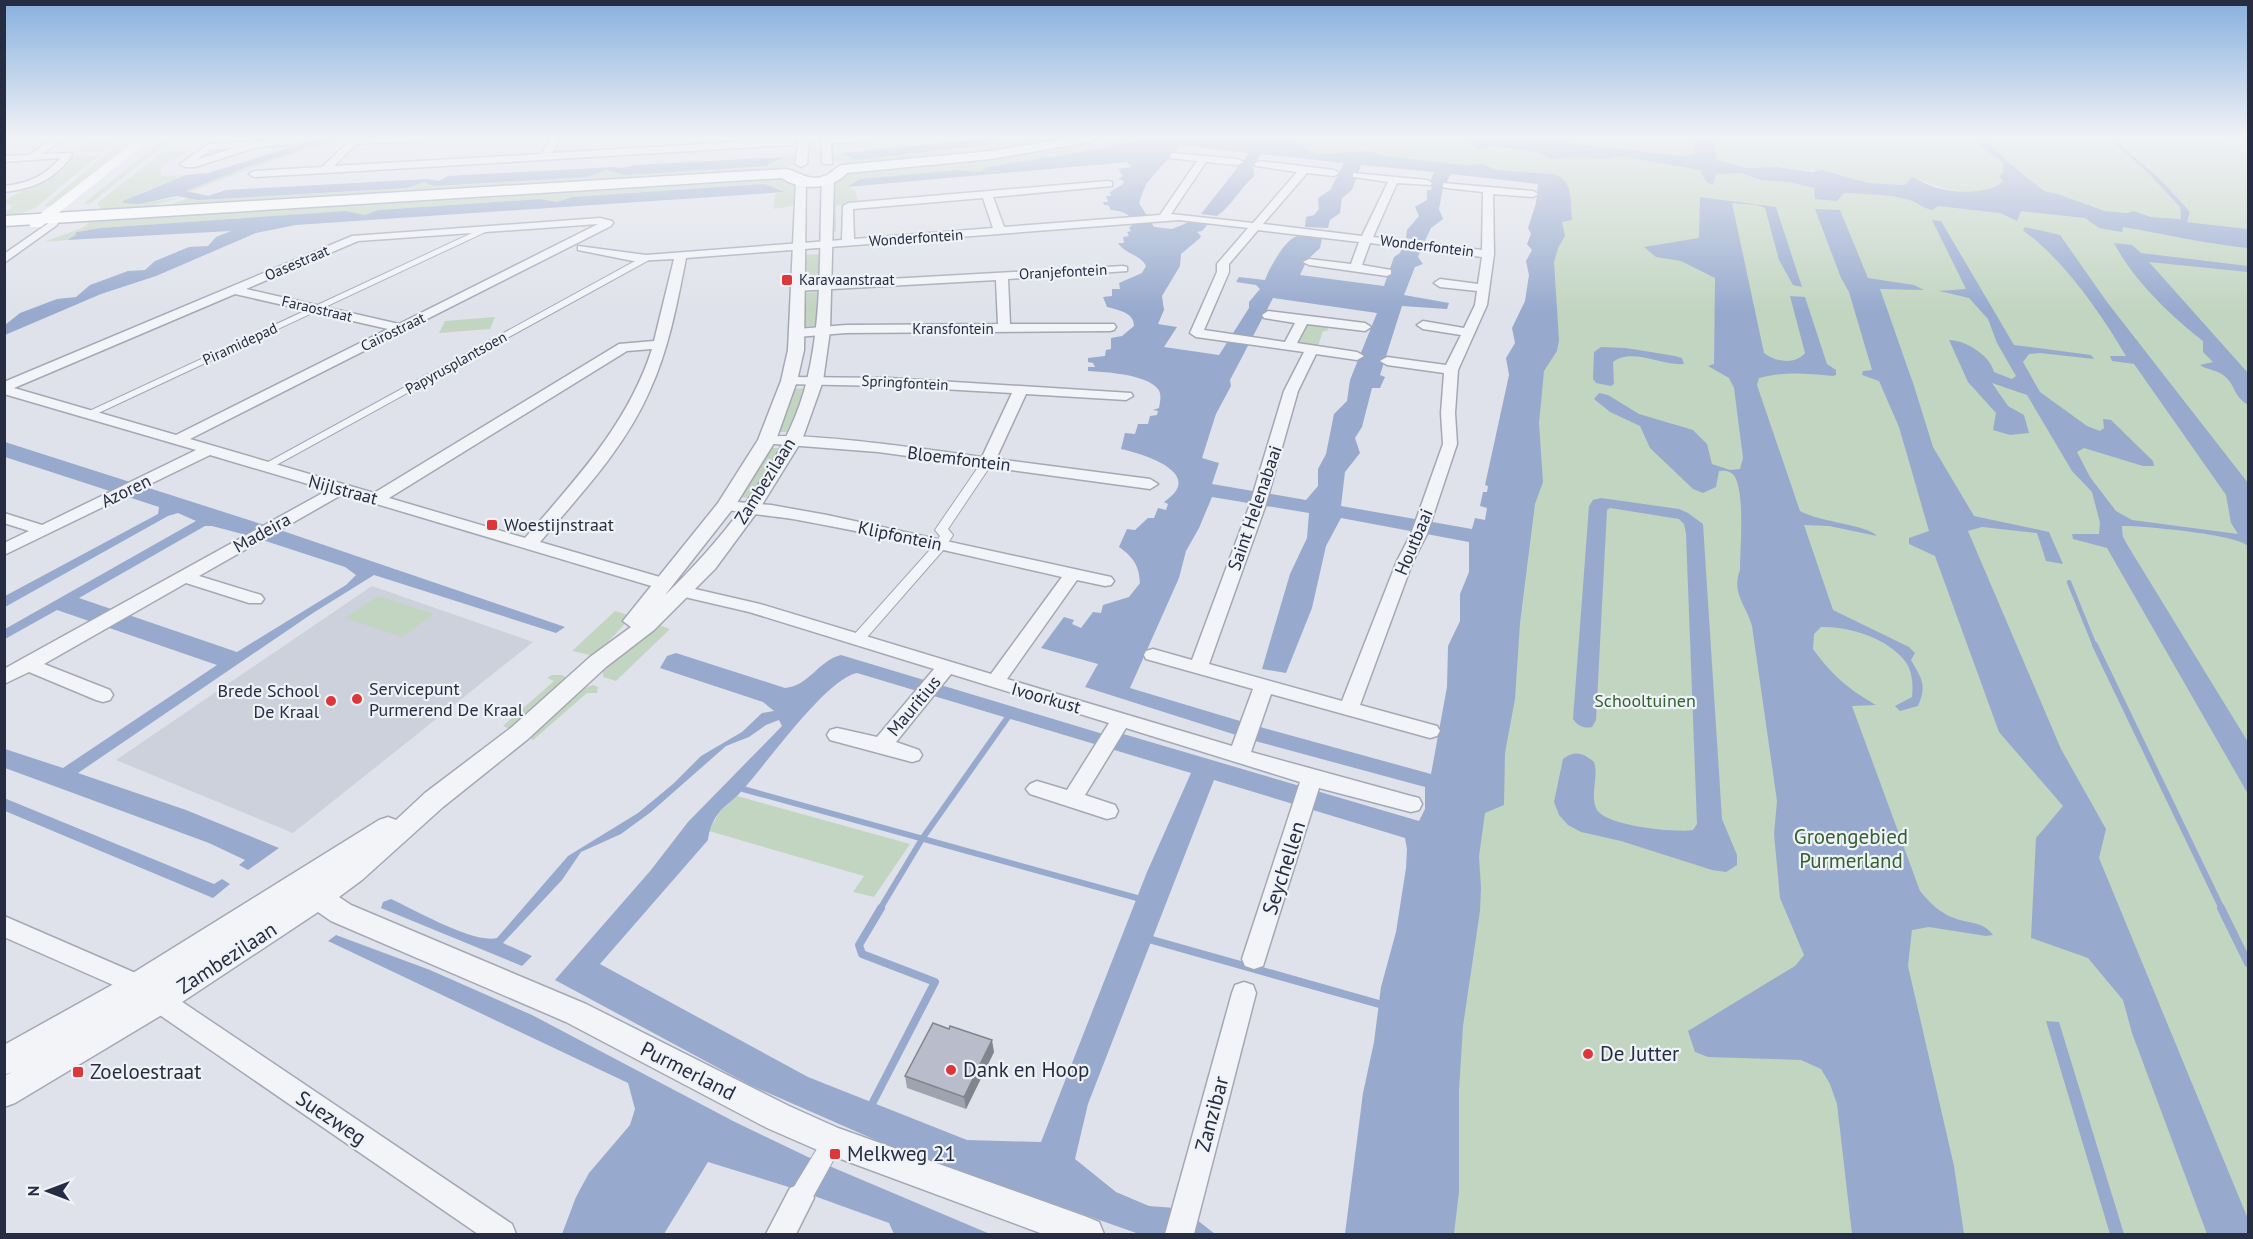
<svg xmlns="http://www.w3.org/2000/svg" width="2253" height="1239" font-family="'PT Sans',sans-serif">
  <rect width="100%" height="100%" fill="#dfe2ea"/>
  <path fill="#cdd1dc" d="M372,586L533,642L293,833L116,760Z"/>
  <path fill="#c2d5c0" d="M93,138H124L103,151L71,153Z
    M131,138H143L52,206H44L107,153Z
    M165,138H173L91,203L83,204Z
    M340,138H350L266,163L190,192L185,191L252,165Z
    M1035,138H1081L1024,148L849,165L833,161L831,153H842L857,160L987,145L997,140Z
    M1100,138H1149L1099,149L987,167L980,172L958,170L860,179L848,187L855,190L858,201L836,206V232H828L831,182L844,174L966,161L1033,152Z
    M1252,138H1509L2248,238V537L2109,520L2123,536L2122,525C2146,528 2234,532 2248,546V1234H1418L1554,181L1251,146Z
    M1560,138H1694L1695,154C1685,158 1674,153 1663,153C1629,149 1594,148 1560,140Z
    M1713,138H1977L1982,147L2003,163V181C1986,201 1936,189 1917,178L1905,185L1868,183L1851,180L1830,172L1776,167L1746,168L1717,160Z
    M1986,138H2108L2146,171L2180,207L2181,219L2151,217L2134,211L2127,213L2105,211L2058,194L2044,191L2008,162Z
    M2112,138H2223L2248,156V229L2187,222L2190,212L2162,181Z
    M193,149L166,163L160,171L162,176L186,175L135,195L157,201L182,197L153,206L103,210L97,203L164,151Z
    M99,155L35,208L5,220L4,211L11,209L12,205L5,204V201C25,186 57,179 71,157Z
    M794,156L792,165L774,170L136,212L167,206L188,198L198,200L407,188L424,182L435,186L588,177L606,170L625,175L766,166L784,157Z
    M776,177L785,178L796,184L797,205L774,209L775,194L785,191L765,184L572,197L557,202L541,199L378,210L365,215L346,211L101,228L77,232L79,233L67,240L44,242L82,228L90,222L292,207Z
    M820,254V281L802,283L803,255Z
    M820,292V325L801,327L802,293Z
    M495,317L490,329L439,333L445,321Z
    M1305,323L1326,325L1329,327L1327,331H1323L1318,346L1294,344Z
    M810,388L793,432H774L791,389Z
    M766,448H785L754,498L736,497Z
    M378,596L434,614L402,637L345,618Z
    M615,611L632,616L595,656L572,651Z
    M653,623L670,629L616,681L603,677V668Z
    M552,675H562L568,679L510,729L503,726L554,681L547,678Z
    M593,685L598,687L597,693H587L533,740L526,736L580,690Z
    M737,796L910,844L874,897L853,892L864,876L709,831L720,811Z"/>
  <path fill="#97aace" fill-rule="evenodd" d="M321,138H340L252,165L186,191L208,196L226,190L428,179L439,181L448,176L612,167L621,168L635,165L784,157L766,166L625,175L606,170L588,177L434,186L424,182L407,188L198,200L177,196L139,204L123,203V201L186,175L208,173Z
    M992,138H1035L997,140L987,145L856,160L842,153Z
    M1149,138H1290L1311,152L1322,154L1368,151L1384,156L1464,165L1483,164L1496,170L1554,174C1574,181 1570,201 1572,220L1562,222L1565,236L1558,248L1554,262L1559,340L1557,351L1544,371L1539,423L1543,482L1535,504L1520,623L1515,699L1505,753L1504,805L1485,813L1479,856L1481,888L1480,911L1463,1026L1459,1091V1192L1454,1234H1345L1363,1093L1374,1042L1381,987L1396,932L1406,868L1407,849L1405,838L1214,780L1088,1104L1075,1159L1116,1192L1149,1206L1175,1208L1192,1216L1215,1234H1139L887,1145L750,1085L555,980L651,870L688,822L782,726L779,720L766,725L749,737L726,746L651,812L621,834L581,852L562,880L503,943L532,956L522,966L381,908L383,902L391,899C415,910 474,944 497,938L568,856L638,813L673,784L701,756L742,732L762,713L774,711L763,702L660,668L667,656L676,653L785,688C809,686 819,660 841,655L1103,734L1120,733L1419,821L1425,809V787L1255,741L1085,687L1098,664L1041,648L1064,617L1074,620L1072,624L1081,628L1093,612L1101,613L1103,605L1129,597L1140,583C1139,565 1133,557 1119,547L1127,529L1135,530L1148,518H1154L1158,508L1166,510L1168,504L1164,502C1207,473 1143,454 1121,449L1125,433L1135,434L1138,424H1148L1150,416L1157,415L1158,411L1153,410L1159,408C1160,402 1162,394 1158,389C1146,374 1105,372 1088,371V367H1095L1093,363L1088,362V358L1105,356L1106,350L1111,349V338L1122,336L1134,326C1134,312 1118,310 1107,307L1103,297L1112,296V289H1120L1119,283L1142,273L1146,266C1140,254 1126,255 1118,243H1124L1123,237L1129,236L1127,232L1131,231L1129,228L1134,223C1130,213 1121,211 1111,210L1108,205H1104L1103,202H1108L1106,196H1111L1110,192L1123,184L1124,181L1118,179L1123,176L1118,169L1132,167L1127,162L847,187L860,179L958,170L980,172L987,167L1099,149ZM1180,145L1249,153L1201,214L1217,216C1232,205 1240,189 1254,176L1253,165L1261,154L1344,163L1330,190L1318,198L1319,209L1314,215L1306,217L1305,227L1328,228L1330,220L1340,213L1342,198L1352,190L1361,165L1434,172L1429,185H1432L1431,190H1427V200L1415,207L1419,216L1407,230L1406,238L1425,241L1431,228L1443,219L1439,209L1443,188L1451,174L1538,184L1536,203L1528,228L1531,234L1527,244L1532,250L1526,261L1529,275L1525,301L1512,328L1515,343L1506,358L1509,375L1485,485L1488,486L1487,492H1483L1480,506L1487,508L1485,520L1475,518L1472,529L1341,506L1345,472L1360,453L1355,438L1362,427L1372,388H1380L1385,377L1380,375L1402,306L1447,309L1449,303L1404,295L1415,267L1423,264L1418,257L1421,250L1402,248L1400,253L1394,257L1384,286L1300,275L1307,260L1320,248L1322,238C1315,237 1303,234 1297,236C1285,239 1269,269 1265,280L1239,277L1236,282L1256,285L1260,289L1249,302V308L1219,355L1164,347L1177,327L1158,324L1164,310L1162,296L1180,266L1181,254L1200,238L1201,236L1197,232L1202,231L1208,224L1189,222L1172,229L1154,227L1139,203L1146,184ZM1273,298L1377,313L1350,380L1347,401L1334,414L1326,454L1318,469V486L1306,500L1212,484L1219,463L1202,458L1216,414L1231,386L1230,380ZM1212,497L1309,513L1307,538L1290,574L1262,669L1286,673L1312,608L1326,546L1341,518L1469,542V572L1460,594V621L1448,646L1447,687L1431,774L1260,727L1130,688L1179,578L1186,551L1199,528ZM857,673L1191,773L1147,872L1041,1142L967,1140L808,1077L600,964L708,840C709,829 714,818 721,810C726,805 733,800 738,795C764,768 825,679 857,673Z
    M1445,138H1560L1561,140L1576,144L1685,156L1695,154L1694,138H1713L1717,160L1746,168L1776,167L1813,172L1822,170L1868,183L1905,185L1912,177C1919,179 1923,183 1929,185C1946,193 1990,196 2003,181L1999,176L2003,173V163L1982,147L1977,138H1986L2008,162L2044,191L2058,194L2105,211L2127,213L2134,211L2151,217L2181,219L2180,207L2146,171L2108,138H2112L2162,181L2190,212L2187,222L2248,229V248C2207,244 2165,234 2123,227L2122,232L2099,228L2085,218L2021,211L2017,221L2000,213L1938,206L1932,210C1923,208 1918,203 1910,200C1889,194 1866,194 1844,193L1837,201L1815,199L1814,188L1790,182L1761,180L1742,173L1716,174L1713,185L1706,182L1700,170L1618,156L1607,159L1576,157L1552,159L1539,153L1493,146L1479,150L1470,141Z
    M765,184L785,192L296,225L256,233L156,276L101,294L5,335V325L20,313L57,299L76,297L90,285L128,271L145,270L155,261L189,247L208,246L216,237L231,231L67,240L77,234L75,233L77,232L100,228L346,211L365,215L378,210L541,199L557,202L572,197Z
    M1700,197L1776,207L1802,287L1793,285L1779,260L1765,208L1757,205L1732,203L1764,353C1775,362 1795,365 1805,353L1790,296L1805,297L1827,364L1836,370V375L1833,376C1808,374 1784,371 1759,378L1757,385L1800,511C1819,522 1868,525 1877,536L1829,526L1804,525L1833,610L1909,647L1915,653L1911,660C1922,679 1927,685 1918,706L1900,711L1895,706L1912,697C1913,685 1913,672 1905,661C1887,638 1849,626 1821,627L1814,634L1813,649C1832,675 1848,689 1876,705L1852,706L1920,891C1930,903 1940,913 1954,918C1969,924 1983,921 1993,935L1986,936L1929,927L1912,930L1908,966L1954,1166L1964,1234H1852L1837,1104L1830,1084L1821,1069L1801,1060L1708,1057L1695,1052L1688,1031L1795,966L1804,955L1780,898L1774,834L1777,801L1752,626C1746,605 1731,593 1740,570C1740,547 1745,496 1735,477C1732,471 1725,470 1719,471L1716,487L1703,493L1693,489L1650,448L1640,426L1610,412L1594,399L1599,393L1608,395L1639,414L1693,430L1707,444L1712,464L1730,470L1740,469L1743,458L1734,388L1729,378L1708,366L1714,364L1715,278L1681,261L1656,257L1644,247L1699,238Z
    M1815,209L1840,210L1868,278L1914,285L1924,290L1880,289L1914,386L1933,447L1974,516L2049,532L2063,564L2046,561L2037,533L1982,527L1968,531L2061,749L2106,829L2099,858L2248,1219V1234H2207L2132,1033L2123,1000L2088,958L2031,938L2036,838L2063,806L1999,732L1935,556L1909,544V538L1929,531L1899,427L1879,381L1862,375L1863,371L1872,370L1849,292L1841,278Z
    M1932,220L1941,221L2014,345L2091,355L2094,359L2040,353L2029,354L2023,362L2040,392L2087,426L2100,431L2104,428L2103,419L2111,420L2153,461L2154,466H2143L2084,448L2077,452L2090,477L2116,511L2132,520L2238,534L2231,523L2226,495L2134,364L2112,361L2110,356H2126C2101,314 2065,261 2025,232L2023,230L2025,227L2060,235L2107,302L2248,483V546C2236,534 2142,526 2122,526L2123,537L2128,546L2248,742V794L2107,548L2073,539L2072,534H2099L2100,523L2092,492L2072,471L2027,395L1992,383L2008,406L2024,415L2029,433L2010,435L1993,430L1996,413L1968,382L1949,340C1965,340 1990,355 1994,372L2012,379L2016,376L1997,343L1988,319L1969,298L1939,291L1966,289Z
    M2114,243L2132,245L2141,253L2248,266V272L2149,262L2248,373V405C2232,395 2236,384 2223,375C2217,370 2207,370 2200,365L2213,362L2203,352V341C2170,315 2134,281 2114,243Z
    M1601,347L1626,348L1675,356L1682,358L1684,364C1662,366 1632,347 1613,362L1614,384L1611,386L1596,383L1593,379L1594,352Z
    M5,442L277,529L565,627L556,633L374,575L313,613L78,773L186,810L279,848L248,870L239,865L245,860L209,843L5,768V749L63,768L217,665L57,610L5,639V629L196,521L178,513L168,516L5,607V596L158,514L159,507L5,457ZM205,526H212L250,536L345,567L356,575L346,585L237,652L79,598Z
    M1601,498L1679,509L1688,513L1703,524L1722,819L1737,855V865L1726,872L1712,870L1621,841L1581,832L1568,825L1559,815L1554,802L1563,759C1575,750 1583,753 1594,762C1599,777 1590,793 1596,808C1602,826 1676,833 1693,830L1697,824L1686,534L1684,524L1679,519L1610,508L1607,510L1596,720L1592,727C1584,729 1578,726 1573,719L1589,506L1593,500Z
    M4,798L214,884L222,879L230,884L213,898L5,811Z
    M336,935L430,970L532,1015L733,1121L808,1157L990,1234H894L889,1223L792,1188L708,1162L664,1234H562L576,1197L589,1173L630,1125L635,1109L628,1083L328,941Z
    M2046,1021L2059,1022L2124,1234H2110Z"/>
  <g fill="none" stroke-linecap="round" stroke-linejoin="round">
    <path stroke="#97aace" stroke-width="4.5" d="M2069,582L2095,646"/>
    <path stroke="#97aace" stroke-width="6" d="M2095,645L2222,909
      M743,789L1137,898
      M880,909L922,839L1008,717"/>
    <path stroke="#97aace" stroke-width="8" d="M2221,908L2248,963
      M1152,940L1379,1004
      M873,1102L935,982L862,954L859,945L881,908"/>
    <g stroke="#a4a8b5" stroke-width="2">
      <path id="pedestrian" d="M487,226L494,228L92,416H84L83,414Z
        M646,255L649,256V260L269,469L265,470L259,467Z
        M987,459L993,462L948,529L953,535L945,548L862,643H852L850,640L852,637L936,543L940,536L935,530L983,460Z
        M833,1131L840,1134L843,1141L840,1148L808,1206L800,1209L792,1206L789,1198L792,1190L826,1134Z"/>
    </g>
    <g stroke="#a4a8b5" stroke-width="3">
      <path id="minor" d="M54,138H64L43,154L70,153L72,155C56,179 33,189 4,192V186C26,184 46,176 60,158L4,162V156L29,155Z
        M353,138H425L420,141L356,144L334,166L542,154L551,138H560L552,153L786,139L787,138H795L796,142L791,145L325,173L254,177L249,174L254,171L322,167Z
        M831,138H876L871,141L835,143L832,142Z
        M293,139L298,142L296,144L257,147L195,167H185L180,164L209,144ZM234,148L196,160L211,150Z
        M1173,153L1238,159L1243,162L1238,165L1206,162L1171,214L1253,223L1297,172L1256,166L1254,164L1259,161L1334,170L1339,173L1334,176L1307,173L1263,224L1362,236L1388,182L1353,177V173L1427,180L1432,183L1431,185L1397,183L1373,237L1482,250L1483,192L1447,188L1443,187V183L1533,191L1538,194L1533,197L1493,194L1494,254L1487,305L1458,370L1455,413L1457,444L1427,534L1413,561L1360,705L1437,726L1440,731L1437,736L1430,738L1271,694L1251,752L1411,796L1419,798L1422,804L1419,810L1411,812L1319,788L1263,966L1254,969L1245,966L1242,959L1300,782L1126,728L1085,795L1115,805L1118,811L1115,817L1107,819L1030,794L1026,789L1030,784L1037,781L1067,790L1109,723L951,674L896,742L919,750L922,755L919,760L912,762L830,740L827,735L830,730L837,728L877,737L934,669L749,612L676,595L673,591L676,587L682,586L760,604L991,674L1062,577C974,557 887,536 798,520C785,517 723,512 718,506L726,501L771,505L827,515L1111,577L1114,581L1111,585L1105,586L1077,580L1007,679L1232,746L1253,689L1146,659L1144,655L1146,651L1153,649L1192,660L1249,507L1284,391L1304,352L1196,337L1190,333L1217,272V264L1248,228L1179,220L686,258C677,304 669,348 650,390C625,448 580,495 540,542L670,580L673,584L670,588H658L343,494L199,576L261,595L264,599L261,603H249L186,583L44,664L110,690L113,695L110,700L103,702L96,700L29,672L4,684V669L20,660L328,490L210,455L4,555V543L29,531L4,523V513L42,525L196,450L4,394V382L352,236L600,218L612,221L613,223L611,226L190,439L374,493L619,344L654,341L674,259L633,261L578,250V246L646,255L842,240L843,206L848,203L1108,181L1112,182V186L993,197L1004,227L1160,215L1197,161L1170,158V154ZM983,198L993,228L854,239L853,209ZM598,224L399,324L246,289L358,241ZM1258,230L1359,242L1351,264L1309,259L1303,262L1309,265L1387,276L1391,274V270L1362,265L1370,243L1482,257L1478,284L1440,279L1434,283L1440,287L1477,291L1475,305L1464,328L1423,321L1417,325L1423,329L1461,335L1446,365L1387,357L1380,361L1387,365L1444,373L1441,413L1443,444L1411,534L1397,561L1342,701L1209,664L1265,507L1298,391L1316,354L1357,360L1364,356L1357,352L1297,343L1307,324L1365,331L1371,327L1365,323L1268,311L1262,315L1264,318L1295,323L1285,342L1204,330L1229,272V264ZM235,294L388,329L176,435L14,388ZM652,349C628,424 576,479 525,538L389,498L627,351Z
        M53,220L58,223L57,225L4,263V254Z
        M1123,266L1127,267V271L1008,279L1010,324H1114L1116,327L1114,330L1110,331L846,333L797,337L791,333L797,329L846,325L998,324L996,280L796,291L794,288L800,284Z
        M789,377L889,378L1131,393L1133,396L1126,400L1026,394L996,459L1150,479L1158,484L1150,489L878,452L762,443L760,440C772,426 953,453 982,457L1012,393L889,386L784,384L782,381Z
        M4,916L147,978L150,985L147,992L138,996L129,992L4,937Z
        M1244,982L1253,985L1256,993L1194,1234H1165L1232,993L1235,985Z
        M160,990L169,993L512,1224L516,1234H478L151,1009L148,1001L151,993Z
        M800,1184L810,1188L814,1198L796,1234H766L790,1188Z"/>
    </g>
    <g stroke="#a4a8b5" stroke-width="3">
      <path id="tertiary" d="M799,138H809L807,164L801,167L795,164Z
        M821,138H831L832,164H824L822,162Z
        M828,175L834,179L830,331L823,381L802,440L760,508L715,569L654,630L606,667L528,739L443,807L362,880L339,897L351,905L586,1004L789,1106L838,1128L1087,1217L1099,1222L1104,1234H1043L822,1152L767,1128L566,1022L331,921L318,912L170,1010L15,1103L4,1107V1076L12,1072L4,1075V1045L128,976L379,820L388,817L396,820L425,793L512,727L590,657L631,627L623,621L627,616L718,503L758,440L781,381L788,350L796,181L798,179H806L804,350L797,381L776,440L735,506L665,595C722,541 789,457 807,380C823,315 819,245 822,179Z"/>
    </g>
    <g stroke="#9da4b7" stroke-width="3">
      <path id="primary" d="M1068,138H1097L1090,142L991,159L847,173C833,190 799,191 782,178L4,226V216L786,169C801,172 809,183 827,175C833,172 836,166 843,165L991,151Z"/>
    </g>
    <use href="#pedestrian" fill="#f3f4f8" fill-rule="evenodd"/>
    <use href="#minor" fill="#f3f4f8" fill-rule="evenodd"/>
    <use href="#tertiary" fill="#f3f4f8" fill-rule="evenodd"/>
    <path fill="#fff" fill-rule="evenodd" d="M139,138H152L41,227H31L29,224L31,221Z"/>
    <use href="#primary" fill="#fff" fill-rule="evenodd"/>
  </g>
  <path fill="#9fa3af" d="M994,1052L966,1109L907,1088L905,1076Z"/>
  <path fill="#82848e" d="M992,1040L994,1052L966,1109L964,1097Z"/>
  <path fill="#b9bdcb" stroke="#82848e" stroke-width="1.5" d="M933,1023L949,1029L950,1026L992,1040L964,1097L905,1076Z"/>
  <linearGradient id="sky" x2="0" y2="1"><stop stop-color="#87b0de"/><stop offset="0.44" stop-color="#f1f2f6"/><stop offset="1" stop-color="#f1f2f6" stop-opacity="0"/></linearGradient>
  <rect width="2253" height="311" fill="url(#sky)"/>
  <g fill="#dc3739" stroke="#eff2f7" stroke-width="2">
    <rect x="781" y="274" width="12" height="12" rx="3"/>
    <rect x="486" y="519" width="12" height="12" rx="3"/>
    <circle cx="357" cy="699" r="6"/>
    <circle cx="331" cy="701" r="6"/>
    <circle cx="1588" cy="1054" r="6"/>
    <circle cx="951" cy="1070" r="6"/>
    <rect x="72" y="1066" width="12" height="12" rx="3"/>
    <rect x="829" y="1148" width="12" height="12" rx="3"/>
  </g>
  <g text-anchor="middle" stroke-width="4.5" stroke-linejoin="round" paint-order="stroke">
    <g font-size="15" fill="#262d43" stroke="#eff2f7">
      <text transform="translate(916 238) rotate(-4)" y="5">Wonderfontein</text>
      <text transform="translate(1427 246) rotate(7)" y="5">Wonderfontein</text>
      <text transform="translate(297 263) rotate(-23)" y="5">Oasestraat</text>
      <text transform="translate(1063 272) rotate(-3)" y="5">Oranjefontein</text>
      <text transform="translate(317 309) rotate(13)" y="5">Faraostraat</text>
      <text x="953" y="334">Kransfontein</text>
      <text transform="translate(393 332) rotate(-26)" y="5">Cairostraat</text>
      <text transform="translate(240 344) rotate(-25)" y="5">Piramidepad</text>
      <text transform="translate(456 363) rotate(-29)" y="5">Papyrusplantsoen</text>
      <text transform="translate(905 383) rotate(3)" y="5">Springfontein</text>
    </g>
    <g font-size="15" fill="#262d43" stroke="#eff2f7" text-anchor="start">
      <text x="799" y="285">Karavaanstraat</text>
    </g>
    <g font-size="18" fill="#262d43" stroke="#eff2f7">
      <text transform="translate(959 459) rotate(7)" y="6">Bloemfontein</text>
      <text transform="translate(765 481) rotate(-58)" y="6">Zambezilaan</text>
      <text transform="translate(343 490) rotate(15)" y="6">Nijlstraat</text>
      <text transform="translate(126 491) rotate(-26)" y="6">Azoren</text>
      <text transform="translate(1255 508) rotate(-71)" y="6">Saint Helenabaai</text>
      <text transform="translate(262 533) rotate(-29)" y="6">Madeira</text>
      <text transform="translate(900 536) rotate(12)" y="6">Klipfontein</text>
      <text transform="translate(1414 542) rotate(-67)" y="6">Houtbaai</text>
      <text transform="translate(1046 698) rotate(16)" y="6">Ivoorkust</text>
      <text transform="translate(914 706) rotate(-50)" y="6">Mauritius</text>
    </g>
    <g font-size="18" fill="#262d43" stroke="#eff2f7" text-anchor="start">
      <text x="504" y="531">Woestijnstraat</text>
      <text x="369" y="695">Servicepunt<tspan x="369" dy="21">Purmerend De Kraal</tspan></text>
      <text x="319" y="697" text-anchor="end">Brede School<tspan x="319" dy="21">De Kraal</tspan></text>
    </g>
    <g font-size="18" fill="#346132" stroke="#eff2f7">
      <text x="1645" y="707">Schooltuinen</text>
    </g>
    <g font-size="21" fill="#346132" stroke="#eff2f7">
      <text x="1851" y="844">Groengebied<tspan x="1851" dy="24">Purmerland</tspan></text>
    </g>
    <g font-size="21" fill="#262d43" stroke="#eff2f7">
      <text transform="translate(1284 868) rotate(-72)" y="7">Seychellen</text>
      <text transform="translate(227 958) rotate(-33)" y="7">Zambezilaan</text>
      <text transform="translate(688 1071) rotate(27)" y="7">Purmerland</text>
      <text transform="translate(1212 1114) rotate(-75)" y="7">Zanzibar</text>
      <text transform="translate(331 1118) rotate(34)" y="7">Suezweg</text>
    </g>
    <g font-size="21" fill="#262d43" stroke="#eff2f7" text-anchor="start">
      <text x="1600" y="1061">De Jutter</text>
      <text x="963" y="1077">Dank en Hoop</text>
      <text x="90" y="1079">Zoeloestraat</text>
      <text x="847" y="1161">Melkweg 21</text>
    </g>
  </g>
  <rect width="2253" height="1239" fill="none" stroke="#262d43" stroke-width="12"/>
  <g transform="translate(48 1191) rotate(270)" stroke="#eff2f7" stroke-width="4.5" paint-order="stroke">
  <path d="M0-4.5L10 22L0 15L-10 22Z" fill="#262d43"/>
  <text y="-9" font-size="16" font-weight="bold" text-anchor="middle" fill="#262d43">N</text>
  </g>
</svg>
